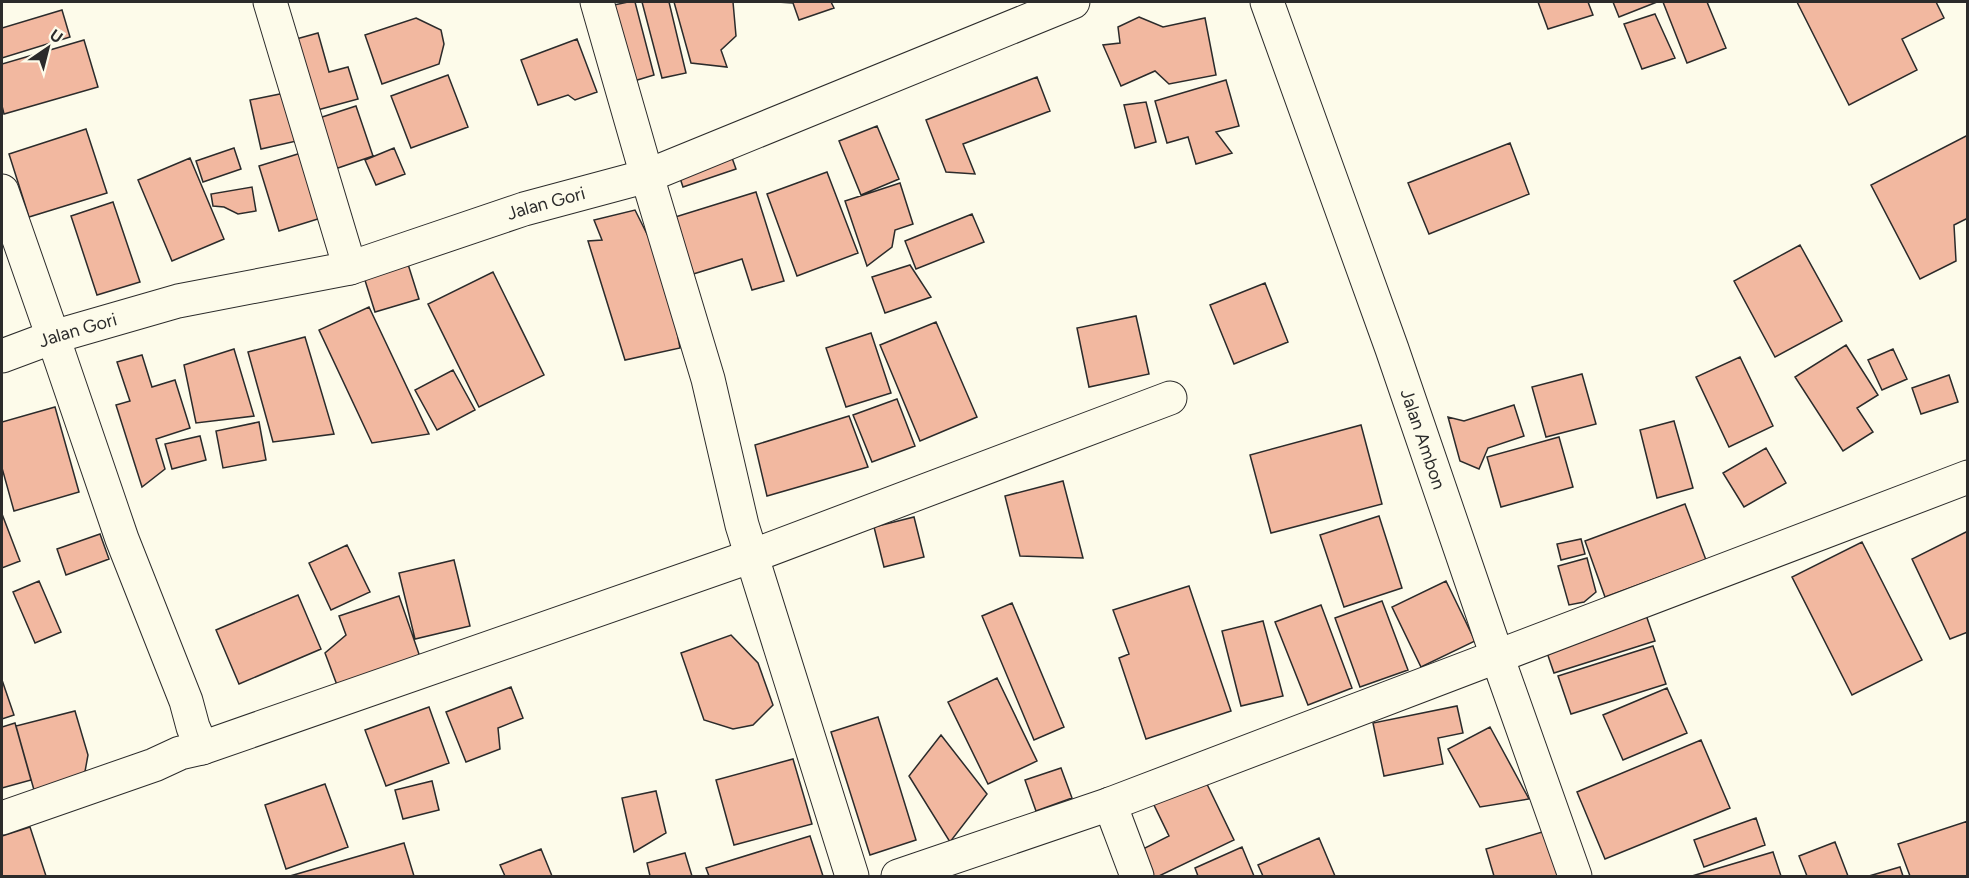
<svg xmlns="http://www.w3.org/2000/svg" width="1969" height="878" font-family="Figtree,sans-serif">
  <rect width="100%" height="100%" fill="#fdfbea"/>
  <path fill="#f2b8a0" stroke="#2b2b2b" stroke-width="1.5" d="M628,2H635L654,75L634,81L614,5Z
    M642,2H669L686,73L662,78Z
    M674,2H733L736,36L721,50L727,67L691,63Z
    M777,2H831L834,8L799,20L793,3Z
    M1538,2H1588L1593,15L1548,29Z
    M1613,2H1657L1619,17Z
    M1663,2H1707L1726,48L1687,63Z
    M1797,2H1936L1944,18L1902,39L1917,70L1849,105Z
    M62,10L70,37L2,58V28Z
    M1655,14L1675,58L1642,69L1624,24Z
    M1139,17L1163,27L1205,18L1216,75L1169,84L1155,71L1121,86L1103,45L1120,43L1118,27Z
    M416,18L441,30L444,44L439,64L382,84L365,35Z
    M318,33L329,72L348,67L358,99L310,112L289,41Z
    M577,39L597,92L575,100L568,95L538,105L521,60Z
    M84,40L98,87L4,114L2,106V64Z
    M448,75L468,127L411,148L391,96Z
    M1037,77L1050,111L963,144L975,174L946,172L926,120Z
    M1226,80L1239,126L1216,132L1232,153L1196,164L1188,137L1167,143L1155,101Z
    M290,92L301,140L261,149L250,100Z
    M1146,102L1156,142L1135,148L1124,105Z
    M356,106L373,156L335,169L316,119Z
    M877,126L899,179L861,195L839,141Z
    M86,129L107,193L29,217L9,154Z
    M1968,135V218L1954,225L1956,261L1920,279L1871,185Z
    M1510,143L1529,194L1429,234L1408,183Z
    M234,148L241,169L203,182L196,161Z
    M394,148L405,174L376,185L365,160Z
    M301,153L321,218L279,231L259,166Z
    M731,155L736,169L683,187L678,172Z
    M190,158L224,239L172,261L138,180Z
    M827,172L858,253L797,276L767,194Z
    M900,183L913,224L895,230L892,247L867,266L845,201Z
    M252,187L256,211L238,214L224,207L213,206L211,194Z
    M756,192L784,281L752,290L742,259L690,275L672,218Z
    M113,202L140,282L97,295L71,216Z
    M635,210L666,272L680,348L625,360L588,241L602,240L594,220Z
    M972,214L984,242L916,269L905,241Z
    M1800,245L1842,321L1775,357L1734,281Z
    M407,261L419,299L375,312L363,274Z
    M910,265L931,297L885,313L872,277Z
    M493,272L544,375L479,407L428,304Z
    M1265,283L1288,342L1234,364L1210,305Z
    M369,307L429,434L372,443L319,330Z
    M1136,316L1149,374L1089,387L1077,328Z
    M936,322L977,417L920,441L880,345Z
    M871,333L891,393L846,407L826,348Z
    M305,337L334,434L273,442L248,352Z
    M1846,345L1878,395L1857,408L1873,432L1843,451L1795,377Z
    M234,349L254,416L196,423L184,365Z
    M1893,349L1907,379L1882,390L1868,360Z
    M142,355L152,387L175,380L190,428L156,439L165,469L142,487L116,405L130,401L117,362Z
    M1740,357L1773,426L1729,447L1696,377Z
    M453,370L475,410L437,430L415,390Z
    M1582,374L1596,424L1546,437L1532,387Z
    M1949,375L1958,402L1921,414L1912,388Z
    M897,399L915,446L872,462L853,415Z
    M1514,405L1524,436L1488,448L1479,469L1460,461L1448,417L1464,421Z
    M55,407L79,492L14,511L2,468V422Z
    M849,416L868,467L767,496L755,445Z
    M1674,421L1693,488L1657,498L1640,430Z
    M259,422L266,460L223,468L216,431Z
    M1361,425L1382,504L1271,533L1250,455Z
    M200,436L206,460L172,469L165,444Z
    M1559,437L1573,487L1501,507L1487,457Z
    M1766,448L1786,483L1744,507L1723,473Z
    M1063,481L1083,558L1020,556L1005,496Z
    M1685,504L1706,560L1605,597L1585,541Z
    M2,514L20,561L2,568Z
    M1379,516L1402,588L1344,607L1320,535Z
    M914,517L924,557L884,567L874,527Z
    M1968,531V632L1950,639L1912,559Z
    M100,534L109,559L66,575L57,549Z
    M1581,539L1585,554L1561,560L1557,544Z
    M1862,542L1922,660L1852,695L1792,577Z
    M347,545L370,592L331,610L309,563Z
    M1587,558L1596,592L1584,602L1569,605L1558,566Z
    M454,560L470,626L415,639L399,573Z
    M39,581L61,632L35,643L13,592Z
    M1446,581L1475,641L1421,667L1392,607Z
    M1189,586L1231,711L1146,739L1119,658L1129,654L1113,610Z
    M298,595L321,649L239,684L216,630Z
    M399,596L420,657L337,685L325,653L346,635L339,616Z
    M1382,601L1408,670L1360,687L1335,618Z
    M1012,603L1064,727L1034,740L982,616Z
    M1321,605L1352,688L1308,705L1275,622Z
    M1645,612L1655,641L1554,673L1544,644Z
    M1263,621L1283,696L1241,706L1222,631Z
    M731,635L758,663L773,705L753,725L733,729L704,720L681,653Z
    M1653,646L1666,684L1571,714L1558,676Z
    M997,678L1037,761L988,784L948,702Z
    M2,680L14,715L2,719Z
    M511,687L523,718L498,728L500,749L466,762L446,712Z
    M1667,688L1687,733L1623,760L1603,715Z
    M1457,706L1463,733L1438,738L1443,764L1384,776L1373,723Z
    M429,707L449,763L386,786L365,730Z
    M75,711L88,755L84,777L34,790L16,726Z
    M878,717L916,840L870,855L831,732Z
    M15,723L31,780L2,788V727Z
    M1490,727L1529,799L1480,807L1448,749Z
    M941,735L987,794L950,842L909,776Z
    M1701,740L1730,808L1605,859L1577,792Z
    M793,759L812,824L734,845L716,780Z
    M1061,768L1072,798L1036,811L1025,780Z
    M1204,778L1234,840L1159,876H1146L1135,853L1169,836L1153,803Z
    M432,781L439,810L403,819L395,790Z
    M325,784L348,847L286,869L265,805Z
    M656,791L666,833L634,852L622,798Z
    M1756,818L1765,845L1704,867L1694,840Z
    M1968,821V876H1910L1898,844Z
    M30,827L46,876H2V836Z
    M1549,830L1564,876H1494L1486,849Z
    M810,836L823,876H709L706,868Z
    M1319,838L1335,876H1263L1258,865Z
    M1835,842L1848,876H1807L1799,856Z
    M404,843L414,876H290Z
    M1242,847L1254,876H1198L1195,868Z
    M541,849L552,876H505L500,865Z
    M1773,852L1781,876H1692Z
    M685,853L692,876H650L647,863Z
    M1900,867L1903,876H1869Z"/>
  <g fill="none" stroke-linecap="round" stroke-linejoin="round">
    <g stroke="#2b2b2b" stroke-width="35">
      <g id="street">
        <path d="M270,2L350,268"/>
        <path d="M597,2L647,176L708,379L742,525L852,876"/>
        <path id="s1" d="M1267,2L1392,349L1497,656L1575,876"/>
        <path d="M2,191L53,337L122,539L186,701L193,727L202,748L180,753L154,765L2,818"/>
        <path id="s2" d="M2,356L53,337L178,301L350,268L524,209L647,176L1073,2"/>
        <path d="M202,748L752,556L1170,398"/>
        <path d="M1110,804L1137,876"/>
        <path d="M898,876L1110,804L1968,477"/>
      </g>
    </g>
    <use href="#street" stroke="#fdfbea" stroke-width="33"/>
  </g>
  <g text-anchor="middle" stroke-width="4.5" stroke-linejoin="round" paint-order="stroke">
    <g font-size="18" fill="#2b2b2b" stroke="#fdfbea">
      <text dy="6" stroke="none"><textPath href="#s2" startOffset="566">Jalan Gori</textPath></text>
      <text dy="6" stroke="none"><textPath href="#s2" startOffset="80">Jalan Gori</textPath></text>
      <text dy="6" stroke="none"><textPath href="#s1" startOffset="464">Jalan Ambon</textPath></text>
    </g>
  </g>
  <rect width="1969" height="878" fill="none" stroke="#2b2b2b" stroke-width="6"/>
  <g transform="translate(48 48) rotate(35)" stroke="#fdfbea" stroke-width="4.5" paint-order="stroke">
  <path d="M0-4.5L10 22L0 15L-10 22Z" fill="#2b2b2b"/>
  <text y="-9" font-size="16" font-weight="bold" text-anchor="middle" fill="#2b2b2b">U</text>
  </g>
</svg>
